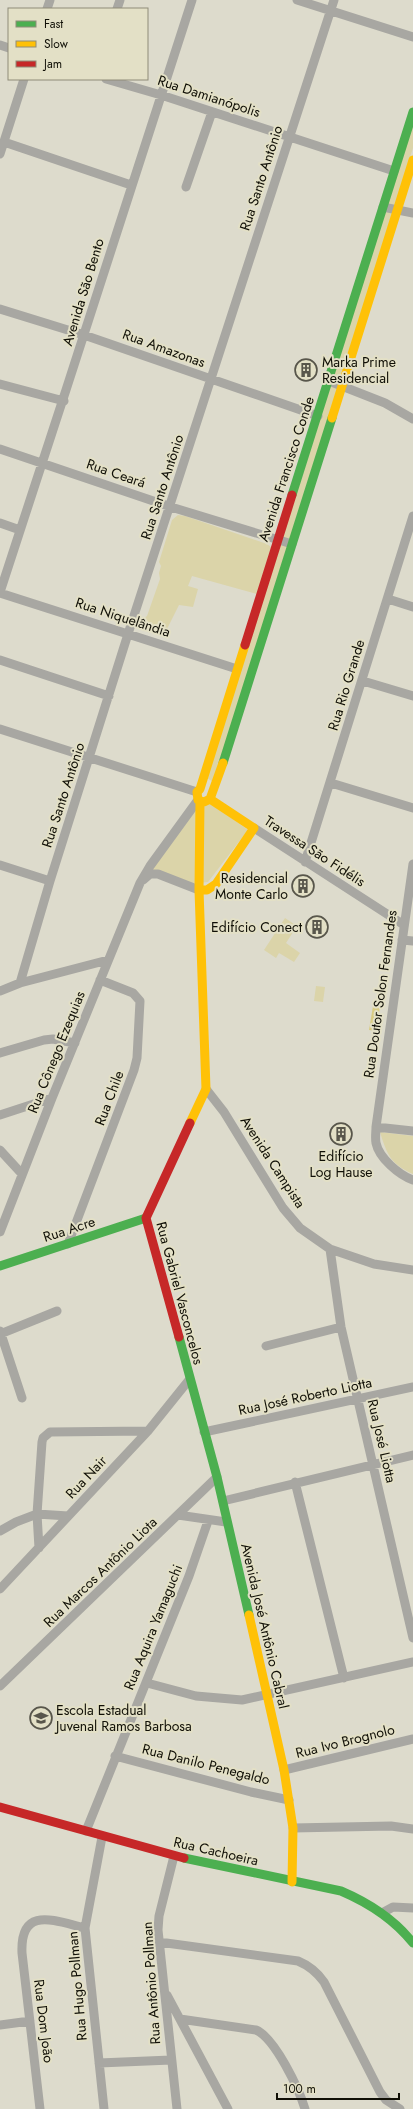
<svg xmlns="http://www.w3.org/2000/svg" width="413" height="2109" font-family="Jost,sans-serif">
  <rect width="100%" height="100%" fill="#dddbcc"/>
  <path fill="#dbd4a9" d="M413,124V148L213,782L207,778Z
    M178,515L185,516L267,544L271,547L257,594L192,576L188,586L198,589L193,607L179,605L165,633L140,626L142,620L147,616L160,579L159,573L161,566L159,562L172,520Z
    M209,802L248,830L208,882L188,884L152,870L197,804Z
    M285,918L297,926L286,943L300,953L294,962L279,953L276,958L264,950Z
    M316,986L325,987L323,1002L314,1001Z
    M380,1132L413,1136V1174C391,1164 387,1155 380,1132Z"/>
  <path fill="#d9cc82" d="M373,1006L380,1007L376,1031L369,1030Z"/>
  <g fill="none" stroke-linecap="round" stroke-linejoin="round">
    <path stroke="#a8a7a2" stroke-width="9" d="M297,0L413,37
      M47,9L50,0
      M117,9L120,0
      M0,45L9,48
      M106,79L161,95L394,171
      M4,142L131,185
      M0,154L24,79
      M186,187L212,112
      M383,207L413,213
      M0,309L84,335L318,416
      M329,381L385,403L413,419
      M0,384L64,401
      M0,449L171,507L292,544
      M0,523L20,530
      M0,592C65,395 128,197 192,0
      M0,593L237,669
      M388,599L413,607
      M0,660L109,696
      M363,681L413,696
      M0,729L197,792
      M331,783L413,808
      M254,828L404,925
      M305,862L413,516
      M413,864L376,1127C376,1132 375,1138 376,1143C379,1158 399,1175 413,1180
      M0,865L50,881
      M143,880L150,874H158L199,890
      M402,940L413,941
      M20,983L50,881L128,634L334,0
      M0,991L20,983L108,960
      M0,1053L44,1040L53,1039L75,1043
      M206,1089L224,1112L283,1208L300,1228L330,1249L374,1264L413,1270
      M0,1115L52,1098
      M376,1127L413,1131
      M0,1150L22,1174
      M0,1232L52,1098L140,883L150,866L198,800
      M68,1244L134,1070L137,1058L140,1001L133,993L100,980
      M330,1249L341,1327L413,1638
      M0,1331L22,1398
      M0,1334L57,1311
      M266,1346L341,1327
      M204,1432L413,1387
      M295,1482L344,1678
      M223,1501L413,1455
      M178,1515L226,1522
      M0,1531L16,1522L37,1514L68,1516
      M39,1548L37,1514L42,1442L43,1438L50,1432L148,1431
      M0,1589L148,1431L189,1380
      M147,1683L196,1696L242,1700L413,1662
      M0,1686L217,1477
      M115,1756L251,1792L289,1800
      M284,1770L413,1739
      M293,1828L391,1826L413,1829
      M86,1831L189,1576L208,1521
      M102,1837L85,1928L104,2109
      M174,1856L159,1916L158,1930L177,2109
      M382,1913L393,1907L413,1908
      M159,1942L298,1961C310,1966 317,1972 324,1982L380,2092L386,2100L400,2109
      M167,1995L228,2109
      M180,2019L256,2030C275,2038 299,2089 305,2109
      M0,2025L30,2021
      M99,2063L171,2060
      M40,2109L22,1953C20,1905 55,1921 85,1928"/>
    <path stroke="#4caf50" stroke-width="9" d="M292,495L413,112
      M223,763L332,418
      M0,1266L146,1218
      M179,1337L217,1477L249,1615
      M184,1858L341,1891C369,1903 394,1919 413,1943"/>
    <path stroke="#ffc107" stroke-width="9" d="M332,418L413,160
      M223,763L210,799L204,802L198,800L197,792L200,789L245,645
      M199,890H207L216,884L254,828L210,799
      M190,1123L206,1089L199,890L200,801
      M249,1615L284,1770L293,1828L292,1882"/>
    <path stroke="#c62828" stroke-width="9" d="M245,645L292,495
      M179,1337L146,1218L190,1123
      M0,1807L184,1858"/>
  </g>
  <defs>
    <g id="building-ring" transform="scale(1.15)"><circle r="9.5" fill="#e3e0c6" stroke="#58564b" stroke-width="1.5"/><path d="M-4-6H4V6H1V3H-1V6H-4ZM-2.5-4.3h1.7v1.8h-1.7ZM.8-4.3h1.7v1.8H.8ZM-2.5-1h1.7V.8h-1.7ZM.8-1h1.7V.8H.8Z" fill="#58564b"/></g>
    <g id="school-ring" transform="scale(1.15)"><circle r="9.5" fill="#e3e0c6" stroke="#58564b" stroke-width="1.5"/><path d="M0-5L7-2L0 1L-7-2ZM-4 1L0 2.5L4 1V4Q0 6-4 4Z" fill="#58564b"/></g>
  </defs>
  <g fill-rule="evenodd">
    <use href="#building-ring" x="306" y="370"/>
    <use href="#building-ring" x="303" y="886"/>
    <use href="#building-ring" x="317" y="927"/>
    <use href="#building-ring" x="341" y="1134"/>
    <use href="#school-ring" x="41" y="1718"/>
  </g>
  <g text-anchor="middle" stroke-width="4" stroke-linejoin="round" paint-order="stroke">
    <g font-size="14" fill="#100f06" stroke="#e3e0c6">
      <text transform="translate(209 96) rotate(18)" y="5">Rua Damianópolis</text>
      <text transform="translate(261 178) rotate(-72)" y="5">Rua Santo Antônio</text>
      <text transform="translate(83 292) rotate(-73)" y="5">Avenida São Bento</text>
      <text transform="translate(164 348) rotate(20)" y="5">Rua Amazonas</text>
      <text transform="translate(286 469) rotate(-72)" y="5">Avenida Francisco Conde</text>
      <text transform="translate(116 473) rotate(19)" y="5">Rua Ceará</text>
      <text transform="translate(162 487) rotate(-72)" y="5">Rua Santo Antônio</text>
      <text transform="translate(123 617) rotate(18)" y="5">Rua Niquelândia</text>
      <text transform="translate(346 685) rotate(-73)" y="5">Rua Rio Grande</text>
      <text transform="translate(63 795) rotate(-72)" y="5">Rua Santo Antônio</text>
      <text transform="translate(315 851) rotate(33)" y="5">Travessa São Fidélis</text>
      <text transform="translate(380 994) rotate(-82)" y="5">Rua Doutor Solon Fernandes</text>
      <text transform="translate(56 1052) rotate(-68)" y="5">Rua Cônego Ezequias</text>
      <text transform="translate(109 1098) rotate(-69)" y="5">Rua Chile</text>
      <text transform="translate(273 1162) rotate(57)" y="5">Avenida Campista</text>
      <text transform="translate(69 1229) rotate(-18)" y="5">Rua Acre</text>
      <text transform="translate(180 1293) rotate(75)" y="5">Rua Gabriel Vasconcelos</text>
      <text transform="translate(305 1396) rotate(-12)" y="5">Rua José Roberto Liotta</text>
      <text transform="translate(382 1441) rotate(77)" y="5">Rua José Liotta</text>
      <text transform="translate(86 1477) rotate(-47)" y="5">Rua Nair</text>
      <text transform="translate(100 1572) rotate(-44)" y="5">Rua Marcos Antônio Liota</text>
      <text transform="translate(265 1626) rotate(77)" y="5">Avenida José Antônio Cabral</text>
      <text transform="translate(153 1627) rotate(-68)" y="5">Rua Aquira Yamaguchi</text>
      <text transform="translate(345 1741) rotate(-14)" y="5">Rua Ivo Brognolo</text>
      <text transform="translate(206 1764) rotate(14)" y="5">Rua Danilo Penegaldo</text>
      <text transform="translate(216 1851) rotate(13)" y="5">Rua Cachoeira</text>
      <text transform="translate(151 1983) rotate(-94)" y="5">Rua Antônio Pollman</text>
      <text transform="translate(77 1986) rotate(-95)" y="5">Rua Hugo Pollman</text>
      <text transform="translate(44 2021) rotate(83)" y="5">Rua Dom João</text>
    </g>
    <g font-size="14" fill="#100f06" stroke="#e3e0c6" text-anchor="start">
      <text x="322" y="367">Marka Prime<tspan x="322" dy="16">Residencial</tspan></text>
      <text x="288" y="883" text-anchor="end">Residencial<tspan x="288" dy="16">Monte Carlo</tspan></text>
      <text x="302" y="932" text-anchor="end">Edifício Conect</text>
      <text x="341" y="1161" text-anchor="middle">Edifício<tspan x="341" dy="16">Log Hause</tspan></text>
      <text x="56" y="1715">Escola Estadual<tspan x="56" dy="16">Juvenal Ramos Barbosa</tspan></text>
    </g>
  </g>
  <rect x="8" y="8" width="140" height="72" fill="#e3e0c6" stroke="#8f8c79"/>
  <rect x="16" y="21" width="20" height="6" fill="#4caf50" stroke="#8f8c79"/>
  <text x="44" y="28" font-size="12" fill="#100f06">Fast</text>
  <rect x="16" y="41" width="20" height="6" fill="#ffc107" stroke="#8f8c79"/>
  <text x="44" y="48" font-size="12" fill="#100f06">Slow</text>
  <rect x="16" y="61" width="20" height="6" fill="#c62828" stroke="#8f8c79"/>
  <text x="44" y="68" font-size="12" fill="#100f06">Jam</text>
  <path d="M277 2093v6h122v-6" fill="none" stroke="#100f06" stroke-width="2"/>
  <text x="283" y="2093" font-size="12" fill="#100f06" stroke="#e3e0c6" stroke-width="3" paint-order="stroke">100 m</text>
</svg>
